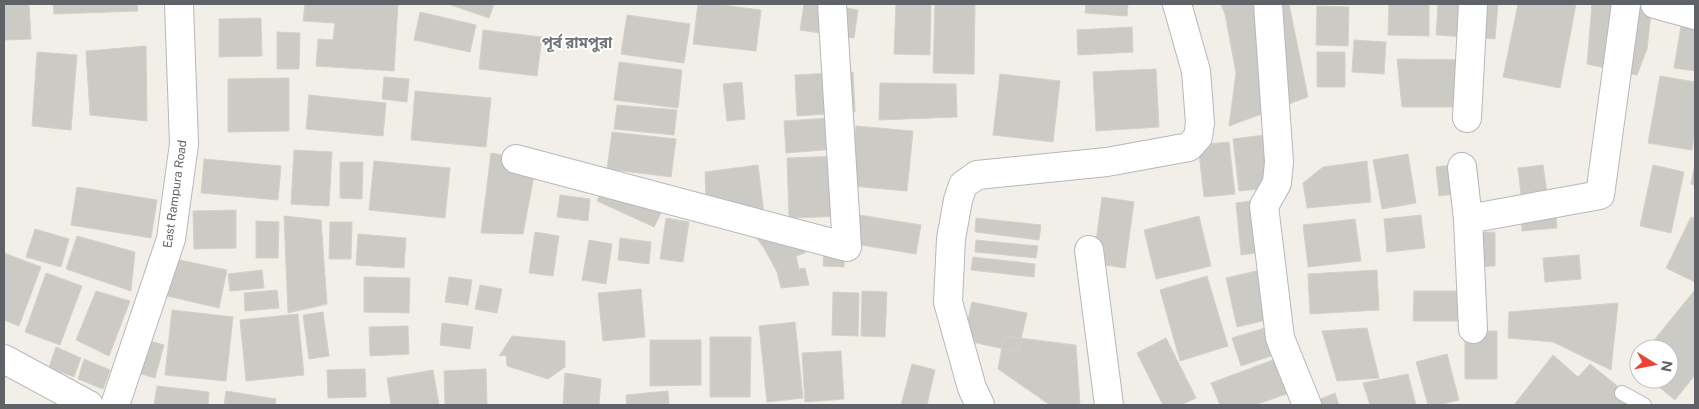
<svg xmlns="http://www.w3.org/2000/svg" width="1699" height="409" font-family="'Public Sans','Noto Sans Bengali',sans-serif">
  <rect width="100%" height="100%" fill="#f1efe8"/>
  <path fill="#cccac5" stroke="#d6d1c6" d="M4,4H29L31,39L4,40Z
    M53,4H137L138,11L54,14Z
    M305,4H398L394,71L316,66L318,39L333,40L335,23L303,21Z
    M448,4H494L489,18Z
    M698,4H714L761,10L756,51L693,44Z
    M804,4H820L858,10L854,38L800,30Z
    M896,4H931L930,55L894,54Z
    M935,4H975L974,74L933,73Z
    M1086,4H1128L1127,16L1085,13Z
    M1221,4H1289L1308,97L1229,126L1236,73L1225,14Z
    M1389,4H1429V36L1388,35Z
    M1438,4H1498L1495,39L1436,35Z
    M1518,4H1576L1560,88L1503,77Z
    M1592,4H1652L1647,49L1637,75L1587,64Z
    M1317,6L1349,7L1348,46L1316,45Z
    M1684,8L1695,10V71L1674,68Z
    M420,12L476,25L470,52L414,40Z
    M627,15L690,24L684,63L621,54Z
    M261,18L262,56L219,57V19Z
    M1132,27L1133,52L1078,55L1077,30Z
    M483,30L542,37L537,76L479,69Z
    M277,32L300,33L299,69H277Z
    M1354,40L1386,42L1384,74L1352,72Z
    M146,46L147,121L90,115L86,51Z
    M37,52L77,55L71,130L32,126Z
    M1317,52H1345V87H1317Z
    M1397,59L1469,60L1474,107H1402Z
    M619,62L682,70L678,108L614,100Z
    M1156,69L1159,127L1096,131L1093,72Z
    M853,72L855,112L797,116L795,75Z
    M1000,74L1060,81L1053,142L993,135Z
    M1660,76L1695,82V130L1692,150L1648,143Z
    M384,77L409,79L407,102L382,99Z
    M289,78V131L228,132V79Z
    M742,82L745,119L727,121L723,84Z
    M880,83L956,84L957,117L879,120Z
    M415,91L491,98L486,147L411,140Z
    M309,95L386,103L383,136L306,129Z
    M617,105L677,110L674,135L614,129Z
    M846,117L848,148L786,153L784,121Z
    M856,126L913,131L907,191L851,186Z
    M612,132L676,139L671,177L607,169Z
    M1264,135L1270,188L1239,191L1233,139Z
    M1229,142L1235,194L1204,197L1198,145Z
    M294,150L332,152L329,206L291,204Z
    M491,153L537,160L523,234L481,233Z
    M1408,154L1416,203L1382,209L1373,160Z
    M843,156L846,216L789,218L787,158Z
    M204,159L281,166L278,200L201,193Z
    M374,161L450,168L445,218L369,210Z
    M1367,161L1371,202L1307,208L1303,183L1323,167Z
    M340,162H363L362,199L340,198Z
    M1476,162L1479,191L1439,196L1436,167Z
    M1695,163V185L1691,184Z
    M758,165L765,222L706,197L705,172Z
    M1543,165L1548,200L1522,203L1518,168Z
    M1653,165L1684,172L1671,233L1640,226Z
    M607,179L665,205L654,227L597,201Z
    M77,187L157,200L151,238L71,225Z
    M560,195L590,199L588,221L557,217Z
    M1102,197L1134,202L1125,268L1093,263Z
    M1266,199L1272,251L1241,255L1236,203Z
    M1555,204L1557,228L1522,231L1520,207Z
    M236,210V248L194,249L193,211Z
    M853,214L921,225L916,254L849,243Z
    M1421,215L1425,248L1387,252L1384,219Z
    M284,216L321,220L327,304L288,313Z
    M1199,216L1211,266L1156,279L1144,230Z
    M1691,217L1695,219V282L1666,268Z
    M666,218L689,222L683,262L660,259Z
    M976,218L1041,225L1039,240L975,232Z
    M1355,219L1361,261L1308,267L1303,225Z
    M256,221L279,222L278,258H256Z
    M330,222H352L351,259H329Z
    M797,227L805,253L796,256L799,269L805,268L809,285L781,288L777,272L764,248L752,232Z
    M35,229L69,239L61,267L26,257Z
    M535,232L559,236L553,276L529,273Z
    M1495,232V266L1458,267V233Z
    M358,234L406,238L404,268L356,265Z
    M825,235L846,237L844,267L823,266Z
    M77,236L135,252L131,291L66,269Z
    M620,238L651,242L649,264L618,260Z
    M589,240L612,244L606,284L582,280Z
    M976,240L1038,246L1036,258L975,252Z
    M4,253L41,267L19,326L4,320Z
    M1579,255L1581,279L1545,282L1543,258Z
    M973,257L1035,264L1034,277L971,270Z
    M175,259L227,270L219,308L167,296Z
    M1281,265L1292,314L1237,327L1226,278Z
    M262,270L264,288L230,291L228,274Z
    M1377,270L1379,310L1310,314L1308,274Z
    M46,273L82,286L60,345L25,332Z
    M1207,276L1228,346L1180,361L1160,290Z
    M364,277L410,278L409,313L364,312Z
    M449,277L472,280L468,305L445,302Z
    M480,285L502,289L497,313L475,309Z
    M641,289L645,337L603,341L598,293Z
    M277,290L279,308L245,311L244,293Z
    M96,291L130,301L109,356L76,340Z
    M862,291L887,292L885,337L861,336Z
    M1414,291H1471V321H1413Z
    M1694,291L1695,292V375L1675,400L1649,379H1669V349H1647Z
    M833,292L859,293L858,336L832,335Z
    M972,302L1027,313L1018,352L963,340Z
    M1618,303L1611,370L1553,342L1508,338L1509,312Z
    M172,310L233,317L226,381L165,375Z
    M323,312L329,356L309,359L303,315Z
    M298,314L304,375L246,381L240,320Z
    M795,322L803,398L767,402L759,326Z
    M442,323L473,327L470,349L440,345Z
    M408,326L409,354L370,356L369,327Z
    M1268,327L1277,354L1241,366L1232,338Z
    M1367,328L1379,378L1337,381L1322,331Z
    M1465,331H1497V379H1465Z
    M512,336L565,341V367L548,379L507,366L506,355L499,356Z
    M1004,336L1076,345L1080,405H1050L998,369Z
    M710,337H751L750,397H710Z
    M1166,338L1196,398L1181,405H1163L1137,353Z
    M147,340L164,345L155,378L138,373Z
    M650,340H701V385L650,386Z
    M56,347L81,358L74,377L49,367Z
    M841,351L844,399L805,402L802,353Z
    M1447,354L1459,400L1439,405H1428L1416,362Z
    M1553,355L1578,377L1590,364L1641,405H1514Z
    M1278,358L1292,392L1255,405H1220L1211,383Z
    M84,359L110,370L103,389L78,379Z
    M912,364L935,370L927,405H901Z
    M365,369L366,397L328,398L327,370Z
    M486,369L487,405H445L444,371Z
    M433,370L439,405H391L387,378Z
    M565,373L601,379L599,405H563Z
    M1408,374L1416,405H1370L1363,383Z
    M157,386L209,392L208,405H154Z
    M226,391L276,399L275,405H224Z
    M668,391L669,405H627L626,395Z
    M1335,393L1339,405H1306Z"/>
  <g fill="none" stroke-linecap="round" stroke-linejoin="round">
    <g stroke="#b5b8bc" stroke-width="16">
      <path id="lane" d="M1622,393L1644,405"/>
    </g>
    <g stroke="#b5b8bc" stroke-width="30">
      <path id="street" d="M1268,4L1279,162L1277,183L1264,206L1280,338L1307,405
        M1655,4L1695,15
        M1467,118L1473,4
        M516,159L847,247L832,4
        M1462,167L1468,219L1473,329
        M1468,219L1600,195L1626,4
        M1089,250L1109,405
        M4,359L89,405
        M115,405L171,239L184,144L179,4
        M980,405L972,388L948,302L951,239L958,200L963,185L977,175L1107,162L1189,147L1198,137L1200,123L1196,71L1177,4"/>
    </g>
    <use href="#lane" stroke="#fff" stroke-width="14"/>
    <use href="#street" stroke="#fff" stroke-width="28"/>
  </g>
  <g text-anchor="middle" stroke-width="4" stroke-linejoin="round" paint-order="stroke">
    <g font-size="12" fill="#5f6368" stroke="#fff">
      <text transform="translate(175 194) rotate(-82)" y="4">East Rampura Road</text>
    </g>
    <g font-size="15" font-weight="bold" fill="#70757a" stroke="#fff">
      <text x="577" y="48">পূর্ব রামপুরা</text>
    </g>
  </g>
  <rect width="1699" height="409" fill="none" stroke="#5f6368" stroke-width="10"/>
  <g transform="translate(1654 364) rotate(100)"><circle r="24" fill="#ffffff" stroke="#bfc1c3"/>
  <path d="M0-4L9 19L0 12L-9 19Z" fill="#ea4335"/>
  <text y="-8" font-size="14" font-weight="bold" text-anchor="middle" fill="#5f6368">N</text>
  </g>
</svg>
